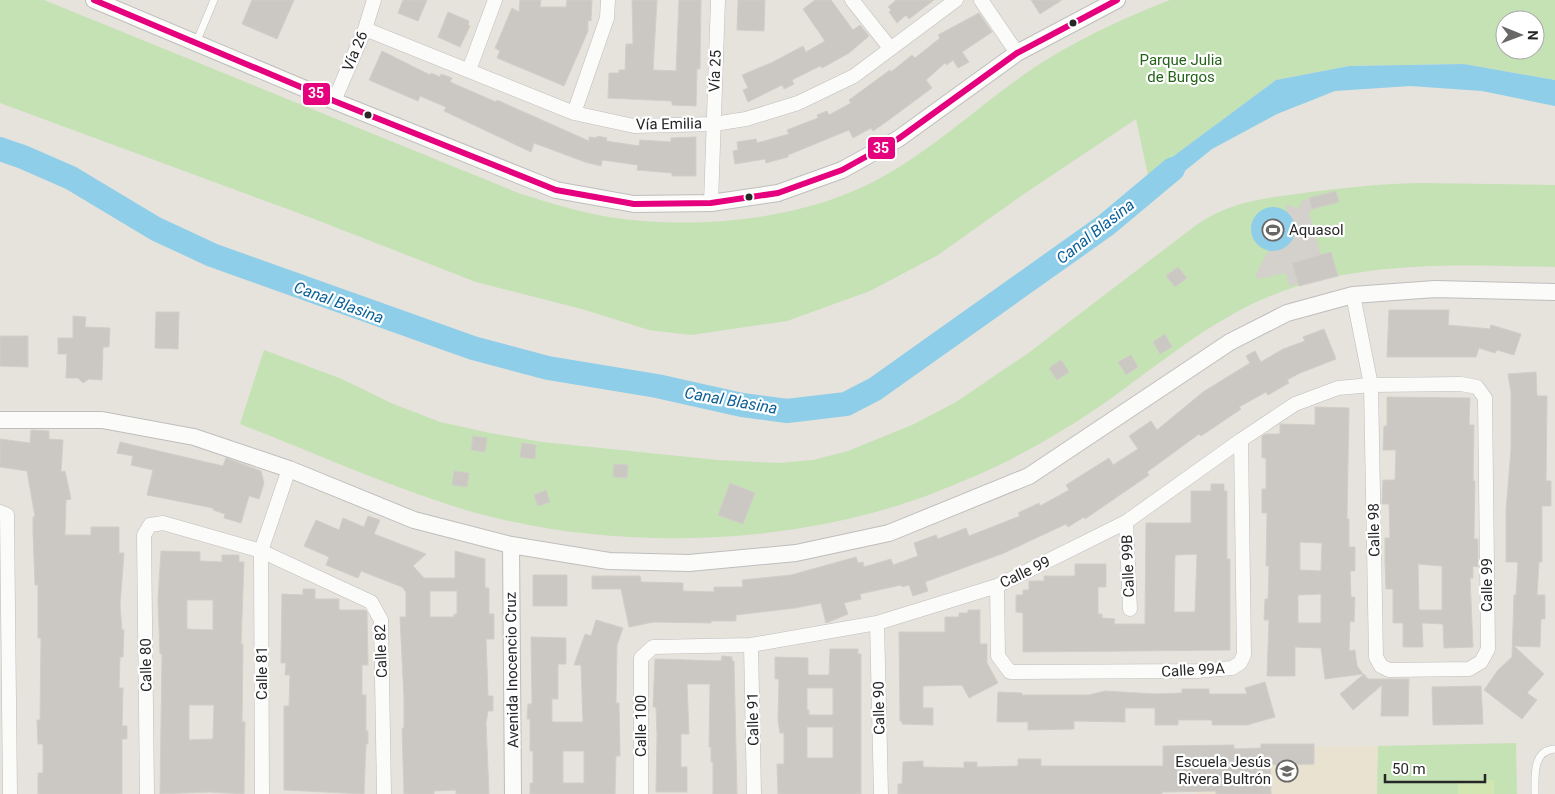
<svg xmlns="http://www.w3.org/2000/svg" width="1555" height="794" font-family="Roboto,sans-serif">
  <rect width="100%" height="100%" fill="#e6e2dc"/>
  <path fill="#eae2d0" d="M1378,746L1377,794H1196V749Z"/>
  <path fill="#c5e2b4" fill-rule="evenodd" d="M0,0H44L521,194C550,203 579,212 609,217C693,230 798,221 875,181C938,148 990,94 1051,57C1089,34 1129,16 1170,0H1555V80L1464,64L1349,66L1276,80L1148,175L1136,119L1021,196L938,255L870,291L787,321L691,335L649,330L582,309L476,282L309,217L0,103ZM1505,20H1535V50H1505Z
    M1420,183L1555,185V267C1446,265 1332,258 1233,314C1188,339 1148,372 1106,402C1070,427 1031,450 991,469C955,485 917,501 879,511C747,548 587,548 456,507C383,484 312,452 240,424L264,350L342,379L391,403L440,422L490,433L542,442L718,460L779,463L813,460L848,451L912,425L956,402L1027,354L1199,223C1232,202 1259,199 1297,194C1338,188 1378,184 1420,183Z
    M1516,743L1517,794H1377L1378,746Z"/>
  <path fill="#d1e6b1" d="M1494,780V794H1458V781Z"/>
  <path fill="#d4d0cb" d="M1309,198L1312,209L1309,213L1321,255L1292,263L1298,284L1289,286L1286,273L1258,279L1256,277L1257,272L1269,250L1285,247L1294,235V228L1286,212V204L1298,209L1301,202Z"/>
  <path fill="#8ecee9" d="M1464,64L1555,80V106L1482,91L1410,86L1335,91L1277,114L1212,149L1150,199L1148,175L1276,80L1349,66Z
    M1251 229a22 22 0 1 1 44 0a22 22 0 1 1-44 0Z"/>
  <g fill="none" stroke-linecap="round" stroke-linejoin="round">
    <path stroke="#8ecee9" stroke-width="24" d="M0,149L23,157L71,178L156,229L212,255L473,348L548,368L657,386L742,405L787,411L846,404L875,389L1106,225L1173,169"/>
  </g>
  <path fill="#cbc8c3" stroke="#d1cec8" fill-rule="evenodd" d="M252,0H294L277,39L242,24Z
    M403,0H427L418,21L398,13Z
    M520,0H541L540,7H566L567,0H592L591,21L588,20V31L564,86L497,58L500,51L495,48L512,8L519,12Z
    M632,0H657L653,70L676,71L679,0H701L700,69H697L696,106L672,105V101L608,98L609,73H619V70H625L626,44H633Z
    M738,0H765L764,31L737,30Z
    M815,0H831L853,30L860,25L869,36L849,53L822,68L820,66L792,80L794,84L784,89L782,85L748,102L743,90L748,88L742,75L773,62L803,46L806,52L825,41L803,9Z
    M896,0H934L909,19L906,15L897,23L889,12L891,10L888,7Z
    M1031,0H1062L1040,14Z
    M448,12L469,21L468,25L470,26L460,47L438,37Z
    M979,13L992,32L962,52L969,62L958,68L953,60L947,65L945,63L926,80L932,88L886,122L873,131L871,128L853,138L849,130L788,155V157L766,163L765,159L735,164L733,151L738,150L737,142L756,139L757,143L789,134L787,130L818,118L817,115L827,111L829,115L851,103L849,100L890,70L891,72L912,55L915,58L940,38L938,35Z
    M382,51L430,75L431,73L440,77L441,74L452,78L450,82L496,102L497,100L589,141V137L597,138V136L607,138L606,141L639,146L640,140L671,142V138L696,137V176H672V173L637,170L638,165L602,160L601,166L585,162L534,143L531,152L444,111L446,107L420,96L418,101L369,80Z
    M1336,191L1339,202L1312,209L1309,198Z
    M1331,252L1338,276L1299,286L1292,263Z
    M1178,267L1187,278L1175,287L1166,276Z
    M1389,310H1449L1448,325L1490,329L1491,325L1521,334L1514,355L1497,350L1495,353L1479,348L1476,357H1387Z
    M156,312H179L178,349L155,348Z
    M73,316L86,317L85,327L110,328L109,347H103L102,380L89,379L83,383L78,378H66L67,354H58V338H73Z
    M1324,329L1336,359L1300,373L1287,380L1289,383L1268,395L1266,392L1239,407L1241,409L1201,436L1199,434L1147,472L1149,475L1085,519L1084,517L1068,527L1066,524L1004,553L925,582L928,591L913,596L909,585L902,587L901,585L860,594L861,599L844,603L848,614L826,623L821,603L795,608L736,615V621H711V623L654,622L629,627L621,589H592V576H640L641,582L683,583V591L714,592V587H743L742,580L791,575L856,557L858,563L863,562L864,567L891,559L893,565L918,556L914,543L936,535L938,539L966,528L969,536L1020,516L1018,513L1039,503L1040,506L1069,490L1066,485L1109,458L1113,465L1138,449L1129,436L1151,421L1157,430L1203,392L1250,363L1246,356L1255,351L1261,362L1283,349L1305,341L1303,337Z
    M1165,334L1172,347L1160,354L1153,342Z
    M0,336H28V367L0,366Z
    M1131,355L1138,367L1126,375L1118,362Z
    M1061,360L1069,372L1057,380L1049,368Z
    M1536,372L1537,396H1547L1546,481H1551V506H1542V562H1539L1537,595H1545V619H1541L1540,647L1514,646L1544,674L1527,693L1537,700L1522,719L1484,690L1498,670L1512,657L1514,595H1516L1518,562H1506V511L1511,449V392L1508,374Z
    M1387,397L1470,398L1469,425H1474L1473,481H1475L1474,539H1478V567L1473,566V578H1470L1473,647L1444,648L1443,624L1422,623L1423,647H1403V623H1393V589H1386L1385,562V538H1390L1389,504H1382L1383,480H1395L1396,450H1383L1384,426H1387ZM1418,564L1442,566V610H1419Z
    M1315,407L1349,408L1347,519H1349V547H1355V571H1350L1351,597H1355L1354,622L1350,621L1349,651L1355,650L1357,666L1363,674L1325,679L1321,648L1295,647V676H1267L1269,620H1264L1265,599H1268L1269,566H1266L1267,513H1262V489H1266V458H1262V436L1266,434H1280V424L1315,425ZM1300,542L1322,543L1321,571L1300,570ZM1321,594V623H1298V595Z
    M31,430L49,431V439L63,440L61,472L65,471L71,499L66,500L65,535H91V527H119V553H124L120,605L122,630H124L123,657H120L119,688H123L122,726H127V739H122V794H38V773H43V744H38L37,720H40L41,638H38V585H35L33,532V517H35L27,471L0,467V439L30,443Z
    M473,436L487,438L485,452L471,450Z
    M120,442L223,466L226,458L261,471L264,483L259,499L249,496L241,523L224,518L225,514L213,510V508L147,495L153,470L131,465L133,456L117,453Z
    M522,443L536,445L535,459L520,457Z
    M614,464L628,465L627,478L613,477Z
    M454,471L469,473L467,487L452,485Z
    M730,483L755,493L743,524L718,515Z
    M1211,484H1224V491H1227V559H1230V650L1023,652V613L1016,612V595H1023V590H1029V581H1044V576H1075V564H1106V587H1098V614H1102V618L1115,619L1114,624H1145L1146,523H1191V491H1211ZM1197,554L1195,612H1174L1175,555Z
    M546,490L550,502L538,506L534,495Z
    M368,516L380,520L374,534L426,554L413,566L424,578H455V551L485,559V588H489V614H494V639H486L488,696H493V711H488L486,723L489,794H456V790L434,791V794H404L402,728H404V698L400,617H406V592L402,587L361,571L358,578L326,565L329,557L304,546L316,520L339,530L343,518L364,527ZM430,591H457V614H454V617H430Z
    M161,551L200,552V561L222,562V555H239V562H244L241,644H243L242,722H245L244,794L209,792L160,794L162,654H160L158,599ZM187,600H213V630L187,629ZM189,705H214L213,739L189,740Z
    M533,575H567V606H533Z
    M303,589H315V599H339V610H365L367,612L368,665H362V695H366V731H368V744H366L364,794L284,790V706H289L290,675H285L286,663H281L282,594L303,595Z
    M968,610H980V644H987V663L998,683L969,698L962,685L923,686V708H933V725L902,724V721H900L899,632H945V617H959V613H968Z
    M596,620L623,628L617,645L616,703H619L620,756H616L615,794H530V783H533V751H530V719H527L528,704H532L531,637L566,638V664H558V699H552V722H583L581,665H574L585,634L591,636ZM563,751H584V783H563Z
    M830,649H858V654H861V794H778L777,764H784V733H780L778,720L779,679H775V657L808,658V675H829ZM807,688H833V715H809V710H807ZM807,727H833V758H807Z
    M722,656L732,657V661H734L737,794H713V762H711V747H709L710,684H687L689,734H681V767H687V792H656L657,734L656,707H653L655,659L721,661Z
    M1364,674L1368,679H1409L1408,716H1381L1382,685L1353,710L1340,694Z
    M1265,682L1275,717L1247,725H1212V720H1178V725H1155V708H1125V722L1074,721V729L1028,730V722H997L998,692L1022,693V695H1089L1105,691L1155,694L1182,693V689H1209V694H1247L1245,688Z
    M1481,686L1483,724L1433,725L1432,687Z
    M1261,744H1314V764L1270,765L1271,794H1216V791L1162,792V794H898V784H902L903,762L923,761V767L964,768V762H977V767L1018,766V759H1041V766H1163V746L1234,745V749L1261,748Z"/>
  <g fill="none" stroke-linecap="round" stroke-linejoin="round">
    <g stroke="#bfbebe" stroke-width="8">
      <path id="service" d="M196,43L214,0
        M1535,794C1535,777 1532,750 1555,749"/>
    </g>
    <g stroke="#bfbebe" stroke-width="15">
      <path id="minor" d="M852,0L890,48
        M981,0L1017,53
        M365,29L574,113L634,126L714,124L746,119L798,103L854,76L956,0
        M469,70L495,0
        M334,101L365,29L374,0
        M574,113L607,18L608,0
        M711,203L718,0
        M0,512L7,515L10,794
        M1126,522L1130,609
        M997,586L998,656L1010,672L1197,671L1232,668L1240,663L1244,655L1241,440
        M877,623L881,794
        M751,645L754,794
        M147,794L144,535L150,525L163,523L261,551L371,602L381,620L384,794
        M262,794L261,551L289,469
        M641,794V658L653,647L751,645L877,623L997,586L1126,522L1241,440L1295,404L1338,388L1371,385L1461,384L1477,387L1485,398L1488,649L1481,662L1469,669L1389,670L1381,666L1376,657L1371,385L1353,295"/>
    </g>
    <g stroke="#bfbebe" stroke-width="18">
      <path id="tertiary" d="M94,0L334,101L556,190L634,204L711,203L778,193L842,170L898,139L1017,53L1117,0
        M0,420H102L194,437L289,469L414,520L511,545L609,561L689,563L796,553L889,533L1029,476L1230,342L1287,313L1353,295L1435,289L1555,292
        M511,545L513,794"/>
    </g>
    <use href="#service" stroke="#fbfbfa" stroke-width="7"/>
    <use href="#minor" stroke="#fbfbfa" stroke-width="14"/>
    <use href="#tertiary" stroke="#fbfbfa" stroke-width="16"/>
    <g stroke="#fff" stroke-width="10">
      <path id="bus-1" d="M94,0L334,101L556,190L634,204L711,203L778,193L842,170L898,139L1017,53L1117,0"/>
    </g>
    <use href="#bus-1" stroke="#e5007d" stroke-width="6"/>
  </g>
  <defs>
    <g id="stadium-ring" transform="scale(1.125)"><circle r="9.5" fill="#fff" stroke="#6a6866" stroke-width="1.5"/><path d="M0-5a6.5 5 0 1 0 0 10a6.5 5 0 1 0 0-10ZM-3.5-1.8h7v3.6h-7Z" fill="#6a6866"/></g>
    <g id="school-ring" transform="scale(1.125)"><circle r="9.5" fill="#fff" stroke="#6a6866" stroke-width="1.5"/><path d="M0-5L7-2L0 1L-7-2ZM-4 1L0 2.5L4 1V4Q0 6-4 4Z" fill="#6a6866"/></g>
  </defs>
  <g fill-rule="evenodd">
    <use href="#stadium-ring" x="1273" y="230"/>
    <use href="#school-ring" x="1287" y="771"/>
  </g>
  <g fill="#272727" stroke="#fff" stroke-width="2">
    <circle cx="1073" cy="23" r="4.5"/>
    <circle cx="368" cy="115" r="4.5"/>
    <circle cx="749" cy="197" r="4.5"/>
  </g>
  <g text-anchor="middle" stroke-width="4.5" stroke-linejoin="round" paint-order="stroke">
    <g font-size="15" fill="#272727" stroke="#fff">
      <text transform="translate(355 51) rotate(-67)" y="5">Vía 26</text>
      <text transform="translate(715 71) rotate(-88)" y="5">Vía 25</text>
      <text transform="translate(669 124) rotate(-1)" y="5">Vía Emilia</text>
      <text transform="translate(1374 530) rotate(-91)" y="5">Calle 98</text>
      <text transform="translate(1128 566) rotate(-92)" y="5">Calle 99B</text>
      <text transform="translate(1025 572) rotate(-26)" y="5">Calle 99</text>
      <text transform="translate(1487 585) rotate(-90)" y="5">Calle 99</text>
      <text transform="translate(381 651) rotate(-92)" y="5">Calle 82</text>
      <text transform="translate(146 665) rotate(-91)" y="5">Calle 80</text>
      <text transform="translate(512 670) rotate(-91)" y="5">Avenida Inocencio Cruz</text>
      <text transform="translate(1193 670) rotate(-3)" y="5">Calle 99A</text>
      <text transform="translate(262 673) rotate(-90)" y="5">Calle 81</text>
      <text transform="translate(879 708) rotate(-91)" y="5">Calle 90</text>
      <text transform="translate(753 719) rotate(-91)" y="5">Calle 91</text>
      <text transform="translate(641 726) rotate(-90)" y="5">Calle 100</text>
    </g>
    <g font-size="15" fill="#246318" stroke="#fff">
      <text x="1181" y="65">Parque Julia<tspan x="1181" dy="17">de Burgos</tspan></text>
    </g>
    <g font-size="15" fill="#272727" stroke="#fff" text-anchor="start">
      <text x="1289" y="235">Aquasol</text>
      <text x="1271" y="767" text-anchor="end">Escuela Jesús<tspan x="1271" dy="17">Rivera Bultrón</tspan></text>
    </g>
    <g font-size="16" font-style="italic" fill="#0b6097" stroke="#fff">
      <text transform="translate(1095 231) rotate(-38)" y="6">Canal Blasina</text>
      <text transform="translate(339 302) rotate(20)" y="6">Canal Blasina</text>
      <text transform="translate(731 400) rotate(10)" y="6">Canal Blasina</text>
    </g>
  </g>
  <g stroke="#fff" stroke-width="2">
    <rect x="302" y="82" width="29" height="24" rx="5" fill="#e5007d"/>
    <rect x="867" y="136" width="29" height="24" rx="5" fill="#e5007d"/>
  </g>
  <g font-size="14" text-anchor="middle" font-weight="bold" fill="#fff">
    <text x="316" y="98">35</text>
    <text x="881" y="153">35</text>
  </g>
  <g transform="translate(1520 35) rotate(91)"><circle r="24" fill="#ffffff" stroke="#a9a9a9"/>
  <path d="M0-4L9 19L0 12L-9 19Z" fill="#6a6866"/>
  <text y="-8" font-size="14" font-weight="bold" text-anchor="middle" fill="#272727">N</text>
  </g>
  <path d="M1385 774v8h100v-8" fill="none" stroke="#272727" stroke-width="2.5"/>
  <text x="1392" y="774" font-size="15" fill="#272727" stroke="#ffffff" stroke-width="4" paint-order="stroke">50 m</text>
</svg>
